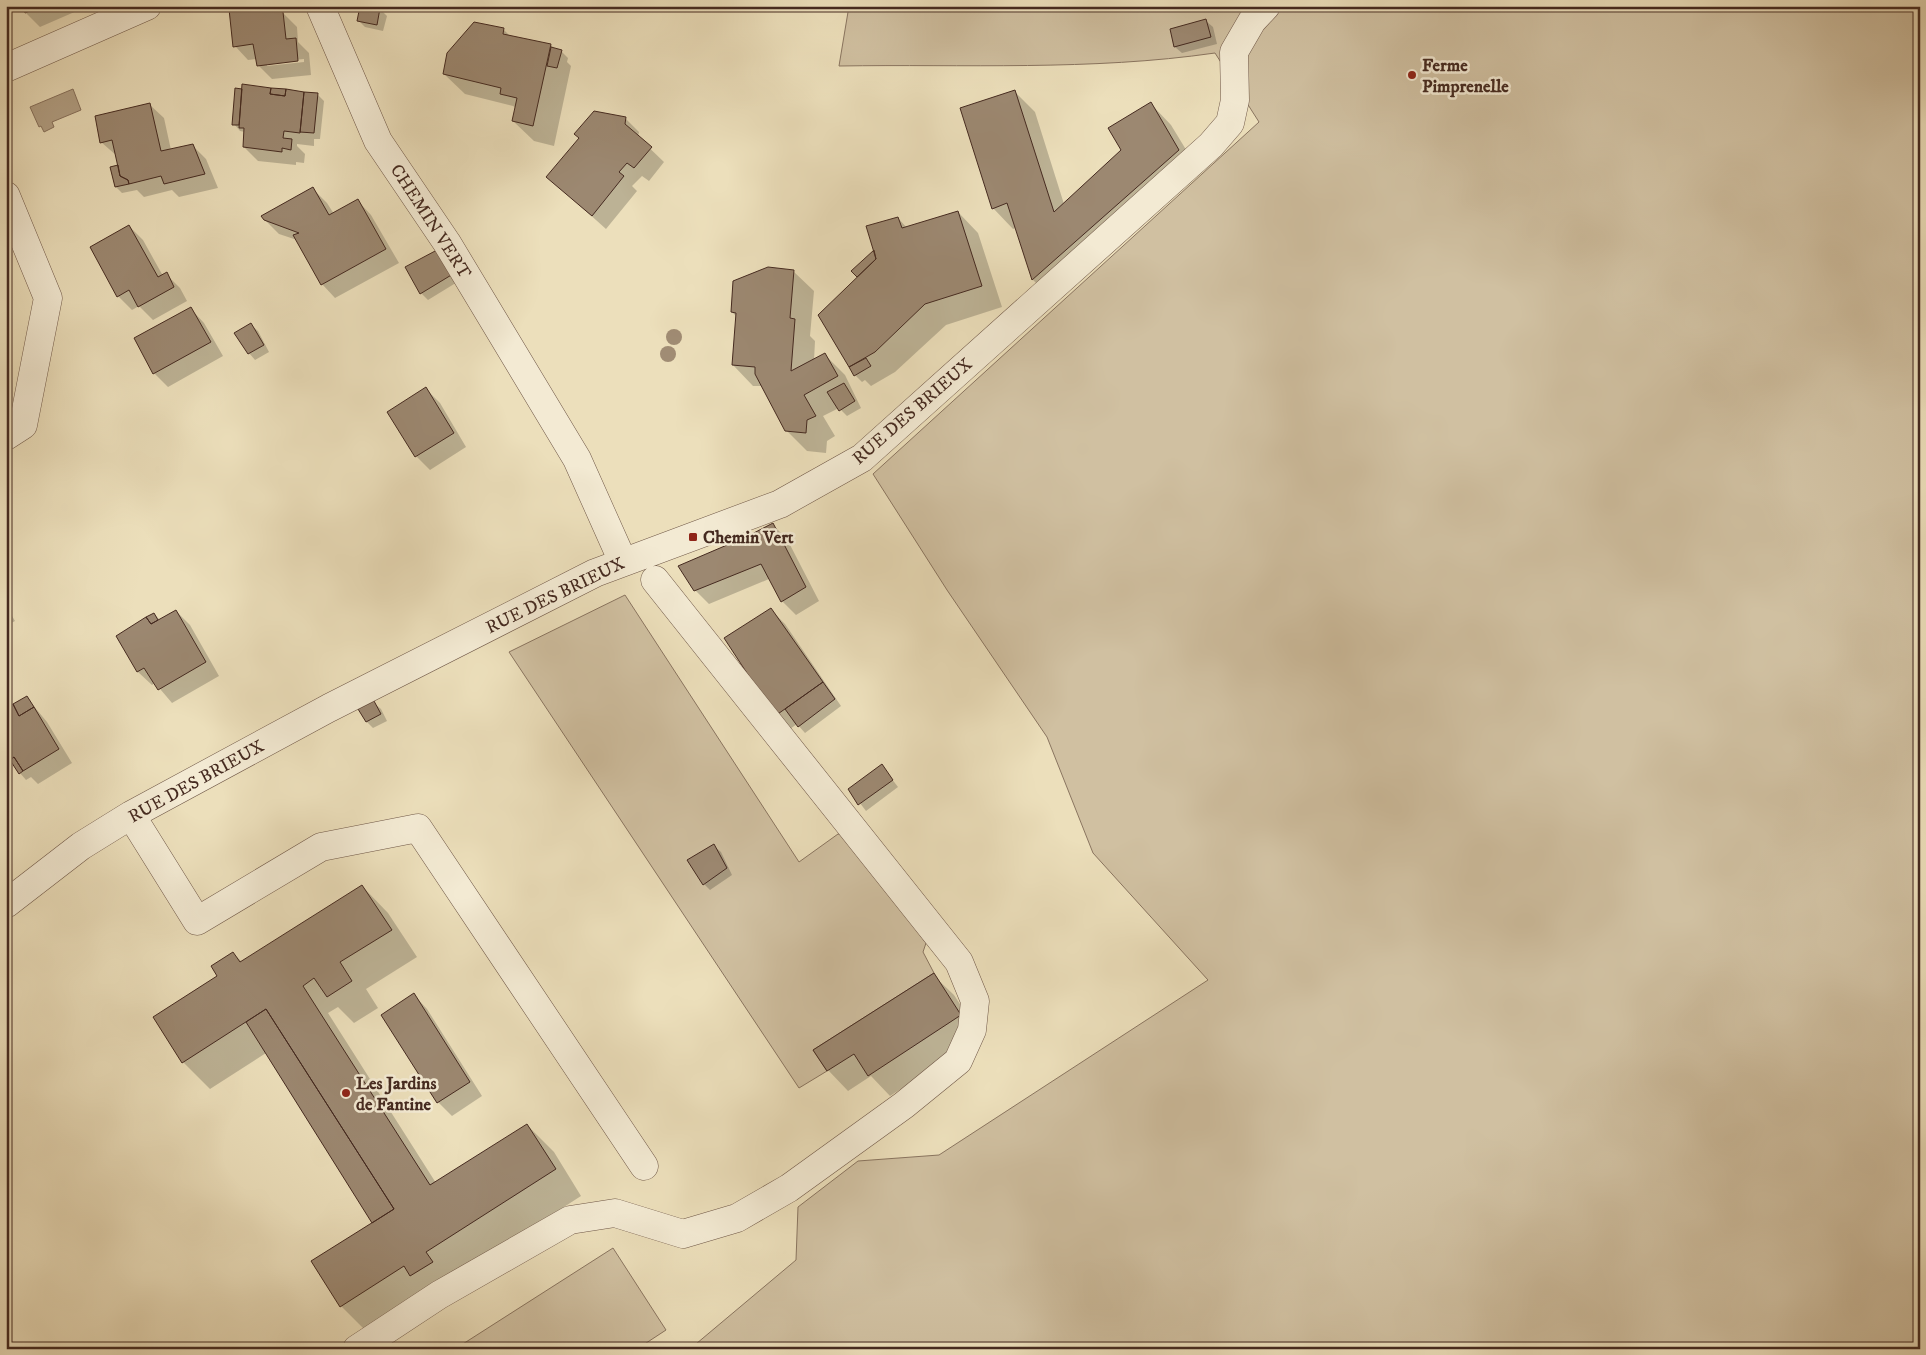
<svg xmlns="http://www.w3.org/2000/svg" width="1926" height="1355" font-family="'IM FELL DW Pica',serif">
  <rect width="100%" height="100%" fill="#ecdfbb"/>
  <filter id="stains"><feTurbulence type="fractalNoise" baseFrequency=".004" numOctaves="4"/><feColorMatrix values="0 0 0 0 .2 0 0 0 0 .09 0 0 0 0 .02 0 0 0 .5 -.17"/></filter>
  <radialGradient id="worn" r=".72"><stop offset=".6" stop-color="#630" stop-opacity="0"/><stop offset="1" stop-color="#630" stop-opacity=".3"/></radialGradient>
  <path fill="#d0c0a1" stroke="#8a7560" d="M849,6H1920V1349H690L796,1260L798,1207L858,1161L939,1155L1208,980L1093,853L1047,737L947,590L873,474L1259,122L1215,53C1091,71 964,64 839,66Z
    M625,595L799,862L838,834L847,836L926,943L923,952L934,973L813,1050L827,1071L799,1088L509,652Z
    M613,1248L666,1330L637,1349H455Z"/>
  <path fill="#b3a186" stroke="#87715d" d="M73,89L81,110L52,122L54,127L44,132L41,126L39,127L30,107Z"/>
  <path fill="#0003" fill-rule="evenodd" d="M24,6H86V7L40,27L26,13Z
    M361,6L380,9L387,16L383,31L365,27L358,20Z
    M283,13L297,27L298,42L309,53L311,75L272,79L258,65L257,59L248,60L235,46ZM304,59V62L267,66V63Z
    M1206,21L1213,27L1217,44L1182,53L1175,47Z
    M503,29L511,37L551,45L554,49L561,51L568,58L567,62L571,66L554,146L534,141L513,121L516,108L513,106L465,94L444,74Z
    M237,90L317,94L324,101L320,139H314V146L297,144V146L305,154L304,163L296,162V165L258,161L244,147L245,132L240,131L234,124Z
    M1015,92L1035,112L1064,204L1123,150L1151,104L1171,125L1199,171L1054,300L1033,280L1016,228L1013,229L993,208Z
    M150,105L164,118L171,150L192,145L206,159L218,188L179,197L172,190L144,197L137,190L122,193L116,187L119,166L117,156L101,142Z
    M625,118L639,132L638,137L664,162L649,181L642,176L632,186L637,191L606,229L548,177L580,138Z
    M313,189L327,203L334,214L358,201L371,215L399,263L335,298L322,284L297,240L279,234L265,220Z
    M958,212L978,233L1002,307L946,325L895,372L871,386L865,380L862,382L855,375L850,366L859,277L853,271L875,250L898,218L907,228Z
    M129,226L143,240L163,276L166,274L180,288L187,301L153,320L139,306L132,310L118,296Z
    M437,251L459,281L428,300L421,293Z
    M793,271L814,291L810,336L815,341L814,361L825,355L845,375L861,408L847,416L839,408L823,416L835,436L827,441L826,453L807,451L786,430L762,386H753L733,365L737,317L732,312Z
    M191,309L204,323L223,356L168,387L154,373Z
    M251,325L258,331L269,352L255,360L249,353Z
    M426,389L440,403L466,447L430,470L416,456Z
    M773,525L787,539L819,601L796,615L782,601L769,579L709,604L695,590Z
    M6,606L15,621L6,626Z
    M771,610L785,624L841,706L805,733L797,724L790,729L776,715Z
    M176,611L190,625L219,676L172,703L155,683L152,685L138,672L118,636L154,614L160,620Z
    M27,698L47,722L72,763L38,784L31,777L26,780L20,773L6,751V707L8,709Z
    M374,703L381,709L387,721L373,728L366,721Z
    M882,766L898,787L866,811L850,790Z
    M714,846L721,852L732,875L710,890L704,884Z
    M362,886L388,913L417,957L366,989L378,1008L354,1023L338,1007L328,1013L436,1183L527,1125L554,1152L581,1196L368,1333L341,1306L374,1223L266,1053L210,1089L183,1062L155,1017L218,977L233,953L242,962Z
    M933,975L954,995L981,1036L890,1096L871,1076L848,1091L828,1070Z
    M414,995L427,1009L482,1096L452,1116L438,1102Z"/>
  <path fill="#9c8871" stroke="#452a20" d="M22,6H42L25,13Z
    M232,6H262L283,12L286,39L296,38L298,61L257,66L253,44L233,47L229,9Z
    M360,6L380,8L377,25L357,21Z
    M1206,19L1211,37L1174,47L1170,29Z
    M474,22L504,28L503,34L551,44L533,126L512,121L517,98L500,94L501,88L443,74L447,53Z
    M551,47L562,50L557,68L547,66Z
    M242,84L271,88L270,94L285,96L286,89L304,92L300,133L284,131L283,138L292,139L291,150L282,148V152L243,147L244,128H239Z
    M235,88L242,89L239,125H232Z
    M271,88L286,89L285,96L270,94Z
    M1015,90L1054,212L1121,150L1108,128L1151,102L1179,150L1032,280L1007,203L992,209L960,108Z
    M304,92L318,93L314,133L300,132Z
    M150,103L161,151L193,144L205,174L164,184L161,176L129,184L128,180L120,176L112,140L100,143L95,116Z
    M594,111L626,117L625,124L652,147L634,168L627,163L619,172L624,176L592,216L546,177L579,138L574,134Z
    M118,165L120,176L128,180L129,184L115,187L110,167Z
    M313,187L329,215L358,199L386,249L321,285L293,235L299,233L264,220L261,216Z
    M958,211L982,286L925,304L875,352L849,367L818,315L876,259L866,226L898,217L902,228Z
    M129,225L158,277L167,272L174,287L138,307L129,290L117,297L90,247Z
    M437,250L453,274L420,294L405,267Z
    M874,250L876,259L857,277L851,271Z
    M768,267L794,270L790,318L795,319L791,371L825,353L838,376L804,395L816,416L807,420L806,433L785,431L755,374V367L732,365L736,313L731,312L733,281Z
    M191,307L211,342L153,374L134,338Z
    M251,323L264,345L248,354L234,333Z
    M866,358L871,366L854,376L849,367Z
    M844,383L855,401L839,411L827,392Z
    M426,387L454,433L415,457L387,412Z
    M773,523L806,587L781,602L761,564L694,591L678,566L748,536Z
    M771,608L823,682L775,716L724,638Z
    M176,610L206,662L158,690L144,668L137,672L116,636L146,617L151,624Z
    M154,613L158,620L151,624L146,617Z
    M823,682L835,699L798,727L785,709Z
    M27,696L34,707L19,716L13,704Z
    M374,701L381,714L366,722L358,709Z
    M13,704L19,716L34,707L59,749L23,771L14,757L10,760L6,753V708Z
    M14,757L23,771L19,774L10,760Z
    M882,764L893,780L858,805L848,789Z
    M714,844L727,868L703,885L687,860Z
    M362,885L392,930L340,962L352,981L327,997L314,978L303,986L430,1185L527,1124L556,1169L426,1252L433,1262L410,1276L404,1266L340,1307L311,1261L394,1209L266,1009L182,1063L153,1017L217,976L211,966L233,952L240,962Z
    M934,973L961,1015L868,1076L854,1054L827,1071L813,1050Z
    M414,993L470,1082L437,1103L381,1015Z
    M266,1009L394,1209L372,1223L246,1022Z"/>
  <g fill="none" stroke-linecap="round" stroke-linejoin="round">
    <g stroke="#6f5747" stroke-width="29">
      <path id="minor" d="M320,6L378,141L447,243L577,459L623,562
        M6,68L147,6
        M6,196L48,298L23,425L6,436
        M131,815L197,921L321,847L418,828L644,1166
        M6,904L81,846L131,815L329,708L595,573L780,504L862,458L1211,145L1230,123L1235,100L1234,52L1252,21L1266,6
        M357,1349L439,1295L570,1220L615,1213L683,1234L737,1218L789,1188L904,1105L958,1061L972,1030L975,1001L959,962L655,580"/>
    </g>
    <use href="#minor" stroke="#f3ead3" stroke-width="28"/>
  </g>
  <g fill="#a08c74">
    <circle cx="674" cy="337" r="8"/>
    <circle cx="668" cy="354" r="8"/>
  </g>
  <g fill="#8f2418" stroke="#f3ead3" stroke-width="2">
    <circle cx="1412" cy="75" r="5"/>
    <rect x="688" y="532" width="10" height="10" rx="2.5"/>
    <circle cx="346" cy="1093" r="5"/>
  </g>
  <g text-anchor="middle" stroke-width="5" stroke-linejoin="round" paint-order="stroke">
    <g font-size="18" font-weight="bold" fill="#452a20" stroke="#f3ead3" text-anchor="start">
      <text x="1422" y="71">Ferme<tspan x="1422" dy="21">Pimprenelle</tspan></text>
      <text x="703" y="543">Chemin Vert</text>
      <text x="356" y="1089">Les Jardins<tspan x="356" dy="21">de Fantine</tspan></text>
    </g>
    <g font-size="18" fill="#452a20" stroke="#f3ead3">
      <text transform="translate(431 221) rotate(57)" y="6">CHEMIN VERT</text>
      <text transform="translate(912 411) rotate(-41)" y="6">RUE DES BRIEUX</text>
      <text transform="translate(555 595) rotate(-26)" y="6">RUE DES BRIEUX</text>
      <text transform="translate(196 781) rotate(-29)" y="6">RUE DES BRIEUX</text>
    </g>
  </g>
  <rect width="1926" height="1355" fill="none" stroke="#ecdfbb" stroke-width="25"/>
  <rect x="8" y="8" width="1911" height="1340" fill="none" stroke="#452a20" stroke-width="2.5"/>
  <rect x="12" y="12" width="1901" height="1330" fill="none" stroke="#452a20"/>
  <rect width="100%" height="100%" filter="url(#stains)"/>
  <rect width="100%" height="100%" fill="url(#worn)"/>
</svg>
